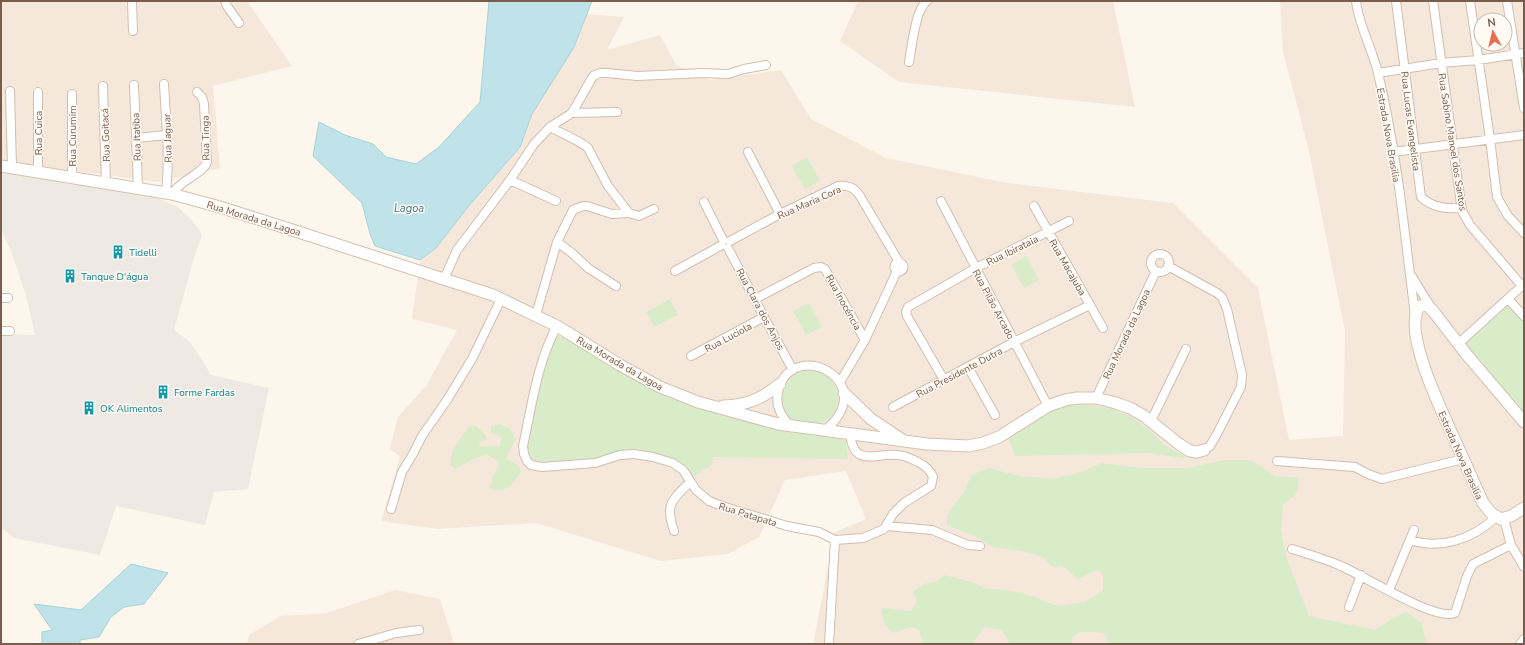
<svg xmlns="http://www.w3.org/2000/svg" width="1525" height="645" font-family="'Nunito Sans',sans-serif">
  <rect width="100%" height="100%" fill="#fdf6ec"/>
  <path fill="#f5e8da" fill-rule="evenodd" d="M1,1H247L292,66L213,86L220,168L158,182L1,161Z
    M858,1H1113L1135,107L899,82L840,41Z
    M1280,1H1524V644H813L835,532L866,519L846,471L785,480L759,537L728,554L661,561L536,523L438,529L381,521L400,457L390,448L398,417L426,386L457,330L412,319L420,260L436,248L467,208L520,147L532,114L574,47L587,14L624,17L607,50L660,35L676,65L710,80L781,70L811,119L886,158L1007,183L1173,203L1258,288L1289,440L1343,436L1345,331L1308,147L1283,52ZM1481,20H1505V44H1481Z
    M395,590L440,599L454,644H247L249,635L281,616L327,613Z"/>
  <path fill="#efe9e4" d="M1,173L16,174L153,196L178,207L192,220L202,235L194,258L174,330L189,341L201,358L211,375L269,388L248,489L214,492L205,525L116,506L100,555L14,538L1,527V334L35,335L26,296L11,251L1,229Z"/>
  <path fill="#d8ecc9" d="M807,157L820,181L805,189L792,166Z
    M1026,256L1039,280L1024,288L1011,265Z
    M1509,296L1524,315V410L1522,412L1459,338Z
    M670,299L678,315L654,327L646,312Z
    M809,303L822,327L806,335L793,311Z
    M560,336L671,398L801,432L846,440L848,459L713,457L712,465L694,476L676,461L651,454L595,461L539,463L531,458L526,451V447L544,367L552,340Z
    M782 398a28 28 0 1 1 56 0a28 28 0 1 1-56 0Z
    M1085,404L1113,409L1131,417L1147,428L1164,445L1186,457L1183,458L1150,453L1015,456L1008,437C1035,419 1051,405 1085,404Z
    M500,424L510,429L516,439L509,451L507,459L518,465L521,471C515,483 504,496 490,488L493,476L499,466L498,461L488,455C476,456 467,462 457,469L451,466C448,451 462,437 470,425L477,427L486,435V440L479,442L480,447L500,446L502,438L498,435L491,433V426Z
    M1224,460H1251L1275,476L1299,478L1297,493L1283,505L1281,530L1286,557L1309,616L1375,630L1391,619L1406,612L1421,623L1427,644H1110L1104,634L1095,632H1080L1072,638V644H1010L1002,630L984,627L972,644H924L919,630L912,627L892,633L884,624L881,608L911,611L917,602L913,591L924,584L937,581L944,575L972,582L987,589L1008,590L1035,597L1057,606L1085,602L1103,590V574L1097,570L1078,579L1062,566L1053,567L1043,557L1028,552L992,547L975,536L947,525V515L965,491L971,475L989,468L1019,476L1053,479L1082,472L1101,463L1142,468H1188Z"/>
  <path fill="#bfe3e8" stroke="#a5d3da" d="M489,1H592L574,47L532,114L520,147L467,208L436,248L420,260L375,246L370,234L362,203L313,156L319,122L345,135L373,144L386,157L416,164L439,147L480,102Z
    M131,564L168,573L144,604L124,607L111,617L99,637L80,640V644H42V632L52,630L34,604L81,610Z"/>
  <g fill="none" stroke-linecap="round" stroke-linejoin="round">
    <g stroke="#d1beb0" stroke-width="10">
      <path id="street" d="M132,1L133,31
        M225,1L227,6L239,23
        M1356,1C1359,26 1372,48 1378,73C1397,152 1405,235 1415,316
        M1396,1L1421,197C1433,208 1447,209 1462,208
        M1433,1L1462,211L1470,225L1522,286
        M1470,1L1490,139L1497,197L1508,216L1524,233
        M1507,1L1524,108
        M909,62C912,47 915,10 927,1
        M1378,73L1441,63L1478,60L1524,53
        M164,84C166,120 170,157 166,192
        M134,85L138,188
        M103,86L106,184
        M10,91L12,168
        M572,113L617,112
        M550,127C559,132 582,142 588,148L608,186L629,213
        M136,138L167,135
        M748,152L780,214
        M1393,152L1524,135
        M38,173V92
        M72,178V94
        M510,180L556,201
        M172,194C180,180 203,174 207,162L204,104L202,97L197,92
        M941,201L1048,406
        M704,202L723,240
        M1034,206L1103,328
        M730,241L780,214L838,186C848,185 854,187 860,196L899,262
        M557,242L572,253L588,268L616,286
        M728,248L764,317L793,370
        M1151 263a9 9 0 1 1 18 0a9 9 0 1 1-18 0Z
        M894.5 267a4.5 4.5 0 1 1 9 0a4.5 4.5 0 1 1-9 0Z
        M1168,266L1217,293L1222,297L1227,309L1242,375L1241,387L1218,432L1210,446L1204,450
        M675,271L722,245
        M1411,275L1432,309
        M444,279L457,250L510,180L534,144L550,127L572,113L593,76L600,73H607L637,76L703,73L728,74L744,69L766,65
        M1,298H8
        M755,299L814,268L821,267L825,269L865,340
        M1508,299L1524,316
        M536,315L557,242L573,210L583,206H587L612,214L629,213L639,216L654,209
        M557,326C537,363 532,405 523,446L524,454L527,461L531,465L542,467L595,463L620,455L634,454L653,457L673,463L683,470L696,490L709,501L722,506L787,526L819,532L835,540L863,538L884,529L893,514L904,503L931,486L933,477C930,469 924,465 918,462C911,459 905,455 897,455C875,453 854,468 850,434
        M1,331H10
        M1458,344L1524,284
        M691,356L764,317
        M968,367L995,415
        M944,380L907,316L906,312L908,307L976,268L1069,221
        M840,382L865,340L897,271
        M1096,398L1156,271
        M893,407L1014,342L1090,305
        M1151,421L1186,349
        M791,427C780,415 774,404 779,388C795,337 883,383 824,431
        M1277,461L1355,467L1368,474L1382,479L1463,459
        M391,509L402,472L413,454L422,436L447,400L472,359L501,299
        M1504,519L1511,545L1524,567
        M886,526L932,530L968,545L980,546
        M674,531C665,504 671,501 690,482
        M1410,540C1441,550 1473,539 1496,517
        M1292,549C1308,554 1325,559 1341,566C1363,575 1436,622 1455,613L1467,576L1473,564L1511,545
        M1389,590L1414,530
        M1349,607L1361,575
        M358,644L396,633L419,630
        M829,644L835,540
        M1520,644L1524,639"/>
    </g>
    <g stroke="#d6c0b0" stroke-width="13">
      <path id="secondary" d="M1,166L172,194L220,207L283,227L493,295L557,326L620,365L660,387L698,402L778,424L927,444L968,446L983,443L999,437L1048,406L1065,400L1077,398H1096L1116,403L1130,408L1144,416L1179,444L1190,451L1197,452L1204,450
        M844,393L871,419L901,439
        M723,406C748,405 761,399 780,384
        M1524,422L1467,355L1433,311L1427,305L1420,306C1401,329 1442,411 1453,436C1463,458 1473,481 1483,503L1491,513L1501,519L1511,516L1524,508"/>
    </g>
    <use href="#street" stroke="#fff" stroke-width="8"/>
    <use href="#secondary" stroke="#fff" stroke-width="11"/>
  </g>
  <defs>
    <g id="building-bare" transform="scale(1.08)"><path d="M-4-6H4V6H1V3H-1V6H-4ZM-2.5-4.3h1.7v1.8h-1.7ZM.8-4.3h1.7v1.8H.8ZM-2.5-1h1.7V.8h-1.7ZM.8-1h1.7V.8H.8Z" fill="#0f9aa8" stroke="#fffaf3" stroke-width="2.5" paint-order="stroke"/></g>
  </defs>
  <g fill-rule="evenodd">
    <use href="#building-bare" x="118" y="252"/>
    <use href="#building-bare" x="70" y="276"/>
    <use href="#building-bare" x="163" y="392"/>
    <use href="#building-bare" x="89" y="408"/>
  </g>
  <g text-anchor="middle" stroke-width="3" stroke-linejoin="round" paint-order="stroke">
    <g font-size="10" fill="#7a5c4d" stroke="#fffaf3">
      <text transform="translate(1411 121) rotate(83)" y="4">Rua Lucas Evangelista</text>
      <text transform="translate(38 133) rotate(-90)" y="4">Rua Cuica</text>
      <text transform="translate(105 135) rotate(-92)" y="4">Rua Goitacá</text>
      <text transform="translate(1389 135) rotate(80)" y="4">Estrada Nova Brasilia</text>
      <text transform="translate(72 136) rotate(-90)" y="4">Rua Curumim</text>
      <text transform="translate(136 137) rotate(-92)" y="4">Rua Itatiba</text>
      <text transform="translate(167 138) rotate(-92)" y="4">Rua Jaguar</text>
      <text transform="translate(205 138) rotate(-91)" y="4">Rua Tinga</text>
      <text transform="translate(1453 142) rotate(81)" y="4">Rua Sabino Manoel dos Santos</text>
      <text transform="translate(809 202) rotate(-24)" y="4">Rua Maria Cora</text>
      <text transform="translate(254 218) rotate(17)" y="4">Rua Morada da Lagoa</text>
      <text transform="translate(1012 250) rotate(-26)" y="4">Rua Ibirataia</text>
      <text transform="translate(1068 267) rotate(60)" y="4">Rua Macajuba</text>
      <text transform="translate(844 302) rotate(61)" y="4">Rua Inocéncia</text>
      <text transform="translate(994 304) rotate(62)" y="4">Rua Pilão Arcado</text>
      <text transform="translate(761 309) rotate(62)" y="4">Rua Clara dos Anjos</text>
      <text transform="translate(1126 334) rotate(-65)" y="4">Rua Morada da Lagoa</text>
      <text transform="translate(728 337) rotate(-28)" y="4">Rua Luciola</text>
      <text transform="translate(620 363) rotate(30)" y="4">Rua Morada da Lagoa</text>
      <text transform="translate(959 372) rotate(-28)" y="4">Rua Presidente Dutra</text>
      <text transform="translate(1461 455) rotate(66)" y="4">Estrada Nova Brasilia</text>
      <text transform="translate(748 514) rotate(17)" y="4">Rua Patapata</text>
    </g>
    <g font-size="10" fill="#0d838f" stroke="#fffaf3" text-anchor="start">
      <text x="129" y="256">Tidelli</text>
      <text x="81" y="280">Tanque D'água</text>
      <text x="174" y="396">Forme Fardas</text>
      <text x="100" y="412">OK Alimentos</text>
    </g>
    <g font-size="11" font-style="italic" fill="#437c86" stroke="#fffaf3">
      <text x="409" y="212">Lagoa</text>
    </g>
  </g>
  <rect width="1525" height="645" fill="none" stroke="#7a5c4d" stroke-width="4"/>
  <g transform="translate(1493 32) rotate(352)"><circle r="19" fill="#fffaf3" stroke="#cabbb1"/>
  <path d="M0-3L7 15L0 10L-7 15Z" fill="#e76f51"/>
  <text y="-6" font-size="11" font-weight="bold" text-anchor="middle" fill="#7a5c4d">N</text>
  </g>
</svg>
